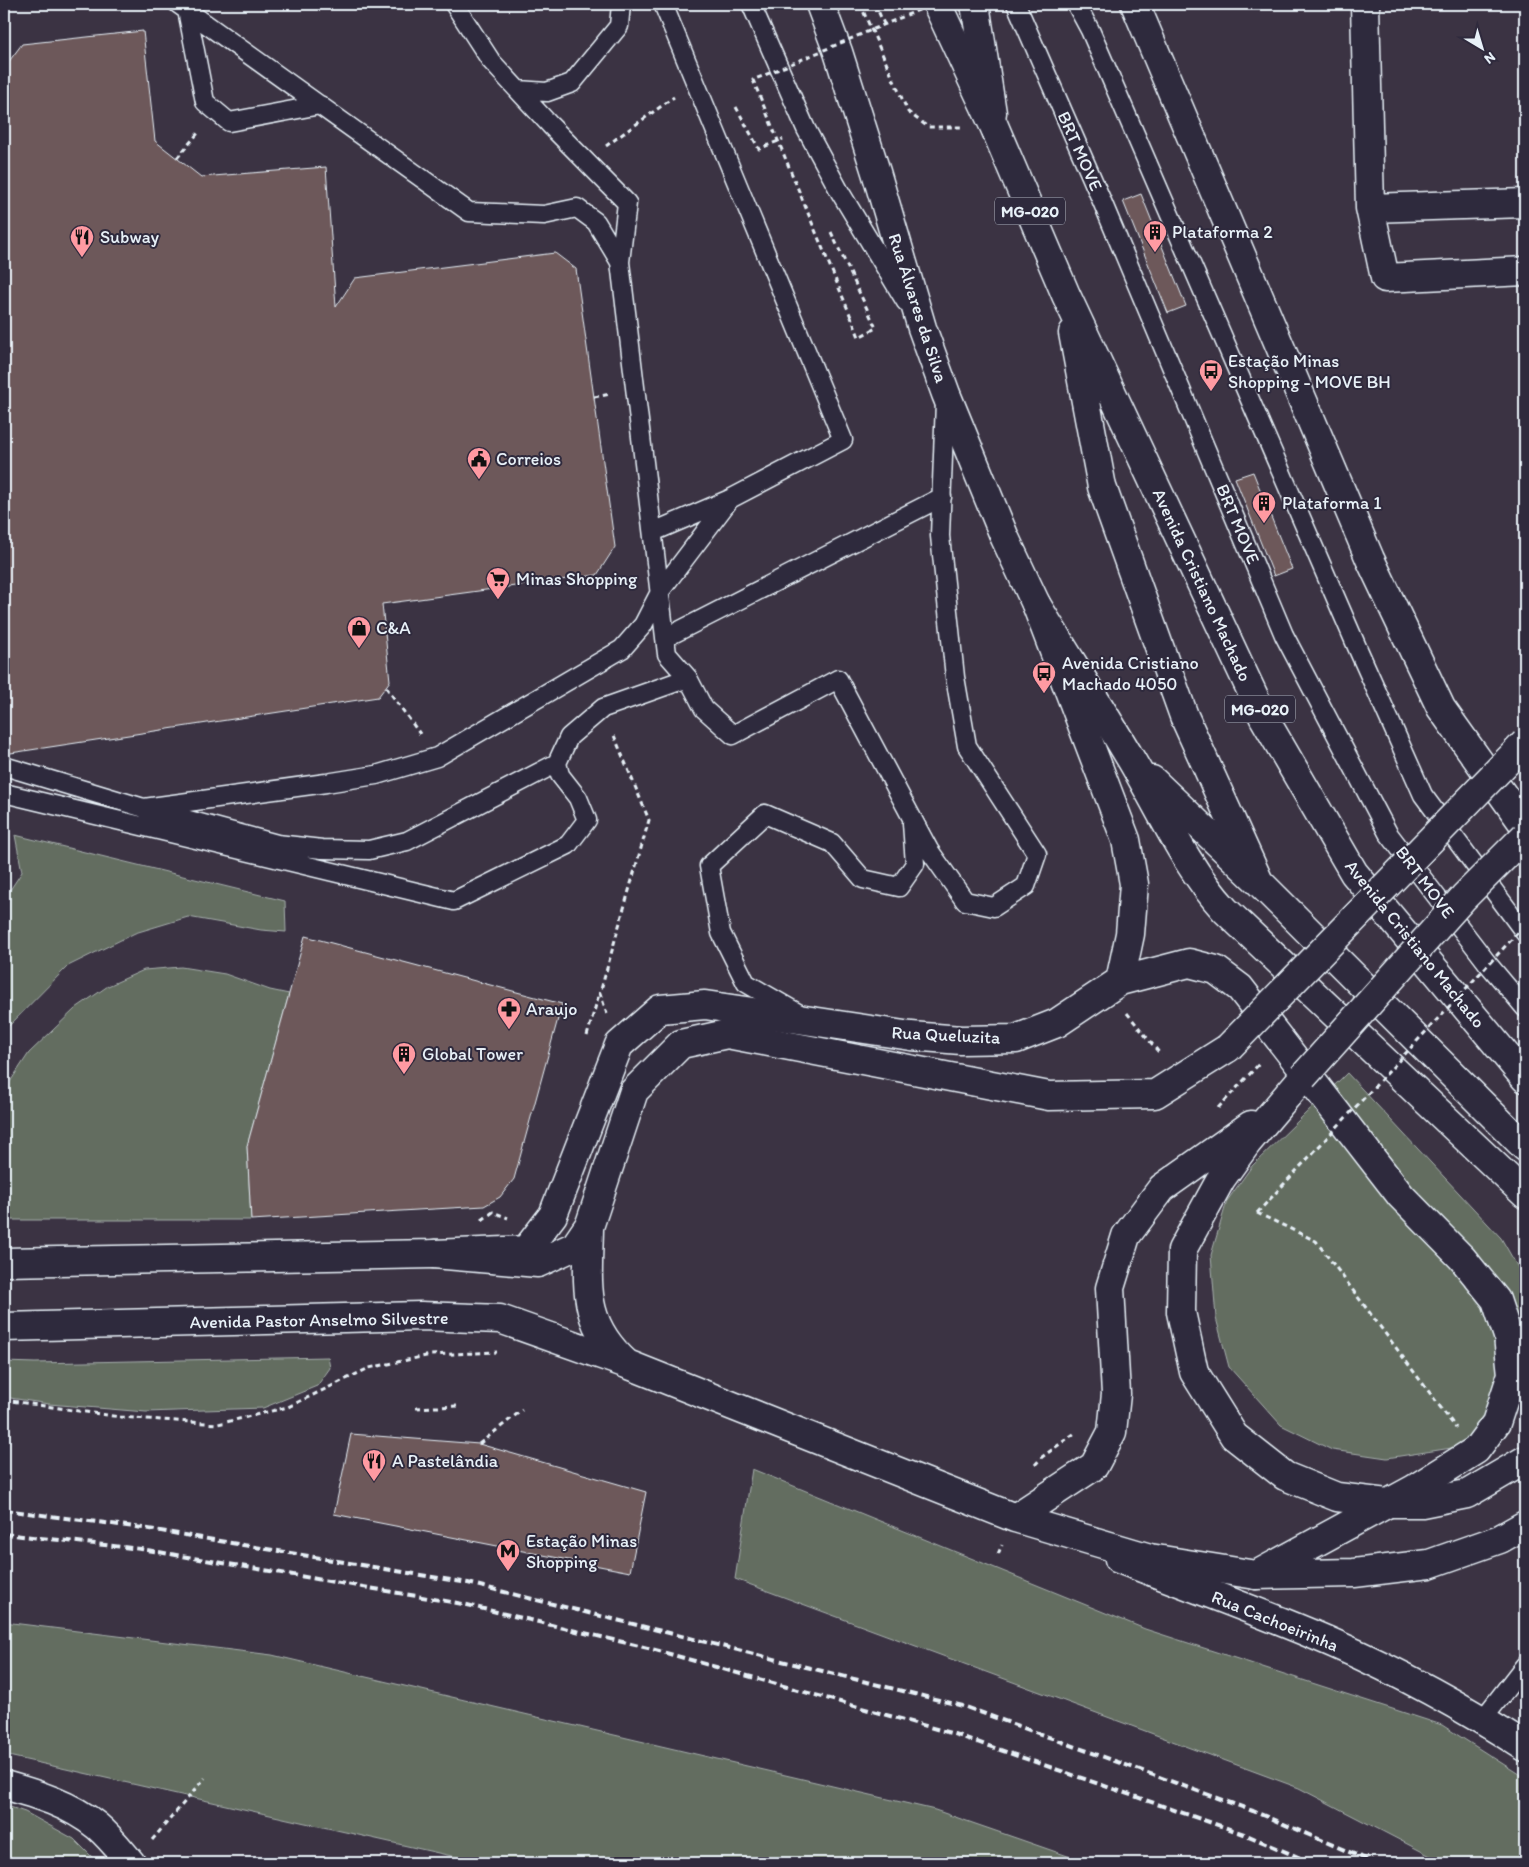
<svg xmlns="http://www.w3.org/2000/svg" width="1529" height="1867" font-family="Itim,sans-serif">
  <rect width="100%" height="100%" fill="#3b3343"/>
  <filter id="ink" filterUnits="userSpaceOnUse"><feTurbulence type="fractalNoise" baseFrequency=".02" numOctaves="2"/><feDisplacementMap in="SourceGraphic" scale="10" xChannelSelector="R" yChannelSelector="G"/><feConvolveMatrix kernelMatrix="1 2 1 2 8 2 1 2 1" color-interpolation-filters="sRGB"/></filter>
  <g filter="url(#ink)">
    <path fill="#636d61" stroke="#a6afac" d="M15,835L285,901L286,932L261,930L188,917L135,933L68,966L4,1031V899L22,872Z
      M181,967L225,974L270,990L289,994L247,1146L251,1220H4V1091L29,1053L76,1008L108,986L144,970Z
      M1347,1073L1501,1238L1520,1271L1525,1293V1358L1506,1407L1458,1447L1387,1458L1332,1450L1281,1425L1229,1367L1216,1318L1211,1255L1227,1201L1252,1166Z
      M328,1357L330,1368L317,1386L263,1408L146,1412L49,1404L4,1397V1362L35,1363Z
      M752,1469L1145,1629L1442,1725L1525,1778V1863H1444L1299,1788L735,1579Z
      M4,1622L272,1655L935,1810L1088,1863H492L456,1857L4,1755Z
      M4,1805L25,1812L74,1839L98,1863H4Z"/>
    <path fill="#6d595a" stroke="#e8f1f8" d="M143,31L155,141L201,177L326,167L336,307L355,278L555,253L576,269L615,547L597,575L382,604L390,681L378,697L4,754V68L22,44Z
      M1141,194L1186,306L1168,313L1123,201Z
      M1253,472L1292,569L1274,576L1235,478Z
      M305,936L562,1004L514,1179L500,1197L484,1206L251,1220L247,1146Z
      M351,1434L479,1444L646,1492L630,1572L334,1514Z"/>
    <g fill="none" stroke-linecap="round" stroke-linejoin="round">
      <g stroke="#e8f1f8" stroke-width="21">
        <path id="lane" d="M178,4L469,212L544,215L577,208L596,222L620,262
          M454,4L491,61L550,125L627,203L620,262L667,654L688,678L704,709L733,735L838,679L929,850L965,901L994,907L1026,886L1037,854L967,746L955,677L940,536L945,402
          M751,4L806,129L840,192L906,302
          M1016,4L1101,199L1284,635L1388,833L1488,964L1525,1008
          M1076,4L1090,30L1357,647L1423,795L1525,933
          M187,10L205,102L229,122L320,105
          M518,90L547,92L572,83L619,26L621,4
          M653,532L730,499L843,440L663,4
          M665,638L942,497
          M4,766L144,808L277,844L322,849L369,850L407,841L557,763
          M4,793L454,901L568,845L587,820L578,798L560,775L557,763L569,737L603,708L688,678
          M144,808L326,783L376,775L437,757L622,649L643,625L661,590L730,499
          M798,1013L746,983L721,933L709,866L765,814L832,843L863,879L899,887L915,864L912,823
          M1483,1719L1525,1665"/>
      </g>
      <g stroke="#e8f1f8" stroke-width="31">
        <path id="street" d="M1365,4L1370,208L1385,278L1525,271
          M1370,208L1525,203
          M1119,1559C1191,1587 1264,1613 1335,1644C1401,1673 1465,1708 1525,1747"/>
      </g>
      <g stroke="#e8f1f8" stroke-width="31">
        <path id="secondary" d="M820,4L838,52L876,172L922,328L946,394L1005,538L1036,604L1126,840L1134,884L1130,934L1120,981
          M975,4L992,113
          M4,1262L434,1254L526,1250L553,1215L619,1045L660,1009L705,1005L911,1036L961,1040L1016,1039L1057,1023L1120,981L1189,963L1216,970L1240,988L1401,1196L1462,1258L1496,1300L1508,1336L1512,1374L1496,1423L1476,1450L1414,1489L1256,1575
          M4,1327L421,1316L500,1319L627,1364
          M4,1785C36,1794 70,1804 97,1826C110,1837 120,1850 131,1863"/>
      </g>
      <g stroke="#e8f1f8" stroke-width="31">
        <path id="highway" d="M937,4L994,126L1066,295L1264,718L1354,873L1525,1078
          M1135,4L1370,559L1441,708L1525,826
          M1073,333L1102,487L1184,716L1259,882
          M1036,604C1068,657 1101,708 1132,761C1162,812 1185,866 1225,910L1525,1194
          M1152,780L1259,882L1525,1147
          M1303,1077L1247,1143L1221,1179L1182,1250L1181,1312L1194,1372L1234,1436L1285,1476L1337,1497L1387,1503H1422L1467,1494L1525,1460
          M589,1228C588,1285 580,1322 627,1364L1015,1518L1150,1558L1256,1575L1354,1573L1429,1564L1500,1539L1525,1525
          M434,1254L538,1263L575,1246L590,1224L634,1091L681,1044L727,1034L1049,1096L1155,1094L1228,1048
          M1015,1518L1094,1466L1112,1432L1116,1394L1110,1288L1126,1236L1162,1188L1251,1125"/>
      </g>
      <path stroke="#e8f1f8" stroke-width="3" stroke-dasharray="5 4" stroke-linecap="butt" d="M860,4L908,112L928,127H961
        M875,4L884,24
        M736,107L759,149L783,139
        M606,146L674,97
        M177,158L199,132
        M831,232L876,328L859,337L851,317
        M594,397L611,394
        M386,687L420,734
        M1127,1013L1161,1055
        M607,1014L600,993L649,820L613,733
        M587,1036L599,994
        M1218,1108L1260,1063
        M1257,1213L1316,1241L1456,1428
        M482,1220L493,1212L508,1218
        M4,1400L120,1417L218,1424L288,1407L369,1368L431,1355L497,1352
        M416,1408L457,1406
        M479,1444L522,1410
        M1035,1465L1042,1457L1075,1433
        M998,1554L1002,1545
        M152,1840L205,1778"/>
      <use href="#lane" stroke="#2f2a3d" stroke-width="18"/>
      <use href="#street" stroke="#2f2a3d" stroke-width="28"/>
      <use href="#secondary" stroke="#2f2a3d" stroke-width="28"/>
      <use href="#highway" stroke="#2f2a3d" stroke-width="28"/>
      <path stroke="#e8f1f8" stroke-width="4" stroke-dasharray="8 4" stroke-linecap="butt" d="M4,1510L143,1528L468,1583L963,1706L1253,1811L1375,1863
        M4,1534L141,1549L463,1604L652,1649L954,1734L1244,1834L1312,1863"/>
      <g stroke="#e8f1f8" stroke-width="31" stroke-linecap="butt">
        <path id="highway-bridge" d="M1228,1048L1525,743
          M1303,1077L1464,897L1525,836"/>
      </g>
      <path stroke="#e8f1f8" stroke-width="3" stroke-dasharray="5 4" stroke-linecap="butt" d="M851,317L753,80L933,4
        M1257,1213L1525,925"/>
      <use href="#highway-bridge" stroke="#2f2a3d" stroke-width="28"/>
    </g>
  </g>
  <defs>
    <g id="building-pin" transform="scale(1.25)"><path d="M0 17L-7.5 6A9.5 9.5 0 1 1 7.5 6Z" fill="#ff9aa2" stroke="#2f2a3d"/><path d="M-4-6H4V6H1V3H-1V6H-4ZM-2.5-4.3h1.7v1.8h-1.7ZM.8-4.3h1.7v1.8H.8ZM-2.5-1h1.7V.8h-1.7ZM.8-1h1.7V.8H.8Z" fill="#111"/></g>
    <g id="restaurant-pin" transform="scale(1.25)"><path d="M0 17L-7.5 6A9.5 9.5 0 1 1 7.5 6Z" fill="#ff9aa2" stroke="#2f2a3d"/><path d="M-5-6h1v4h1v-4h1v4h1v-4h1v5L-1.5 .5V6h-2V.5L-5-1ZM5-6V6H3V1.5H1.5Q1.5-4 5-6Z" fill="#111"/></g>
    <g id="bus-pin" transform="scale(1.25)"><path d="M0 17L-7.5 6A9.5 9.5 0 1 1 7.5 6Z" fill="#ff9aa2" stroke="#2f2a3d"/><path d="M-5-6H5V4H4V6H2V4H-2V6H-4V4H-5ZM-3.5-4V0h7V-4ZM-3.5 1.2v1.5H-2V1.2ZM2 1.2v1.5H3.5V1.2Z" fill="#111"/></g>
    <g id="civic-pin" transform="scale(1.25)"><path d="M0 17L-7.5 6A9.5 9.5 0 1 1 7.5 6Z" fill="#ff9aa2" stroke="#2f2a3d"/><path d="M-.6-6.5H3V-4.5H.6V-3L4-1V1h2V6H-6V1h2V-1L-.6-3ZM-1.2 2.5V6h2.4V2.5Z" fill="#111"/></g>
    <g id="supermarket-pin" transform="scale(1.25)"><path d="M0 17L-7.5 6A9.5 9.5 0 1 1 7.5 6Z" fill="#ff9aa2" stroke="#2f2a3d"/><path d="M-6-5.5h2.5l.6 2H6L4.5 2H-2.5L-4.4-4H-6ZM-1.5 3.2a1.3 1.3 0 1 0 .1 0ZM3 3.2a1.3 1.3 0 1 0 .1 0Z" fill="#111"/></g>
    <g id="shop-pin" transform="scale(1.25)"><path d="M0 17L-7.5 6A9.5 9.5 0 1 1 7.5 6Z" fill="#ff9aa2" stroke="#2f2a3d"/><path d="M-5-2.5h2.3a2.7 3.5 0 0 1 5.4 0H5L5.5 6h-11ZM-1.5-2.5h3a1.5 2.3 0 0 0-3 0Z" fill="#111"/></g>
    <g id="pharmacy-pin" transform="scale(1.25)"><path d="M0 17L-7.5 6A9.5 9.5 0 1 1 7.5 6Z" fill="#ff9aa2" stroke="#2f2a3d"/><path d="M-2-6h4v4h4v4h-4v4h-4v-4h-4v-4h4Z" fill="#111"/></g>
    <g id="metro-pin" transform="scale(1.25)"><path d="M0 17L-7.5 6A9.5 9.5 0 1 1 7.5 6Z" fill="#ff9aa2" stroke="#2f2a3d"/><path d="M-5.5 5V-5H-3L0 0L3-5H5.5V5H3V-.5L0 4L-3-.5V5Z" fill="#111"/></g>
  </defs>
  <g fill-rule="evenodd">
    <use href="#building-pin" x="1155" y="232"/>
    <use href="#restaurant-pin" x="82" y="237"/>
    <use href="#bus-pin" x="1211" y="371"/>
    <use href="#civic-pin" x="479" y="459"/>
    <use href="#building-pin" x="1264" y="503"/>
    <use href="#supermarket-pin" x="498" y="579"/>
    <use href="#shop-pin" x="359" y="628"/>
    <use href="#bus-pin" x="1044" y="673"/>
    <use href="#pharmacy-pin" x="509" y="1009"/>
    <use href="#building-pin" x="404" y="1054"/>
    <use href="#restaurant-pin" x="374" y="1461"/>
    <use href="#metro-pin" x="508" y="1551"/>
  </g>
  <g text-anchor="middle" stroke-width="4" stroke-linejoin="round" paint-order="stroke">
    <g fill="#2f2a3d" stroke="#b0b5c0" stroke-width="1">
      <rect x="995" y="197.5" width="70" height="27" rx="4"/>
      <rect x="1225" y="695.5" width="70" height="27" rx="4"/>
    </g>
    <g font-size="16" font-weight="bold" fill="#e8f1f8">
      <text x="1030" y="217">MG-020</text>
      <text x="1260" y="715">MG-020</text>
    </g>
    <g font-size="18" fill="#e8f1f8" stroke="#2f2a3d">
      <text transform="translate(1080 151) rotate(66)" y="6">BRT MOVE</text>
      <text transform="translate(918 308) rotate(72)" y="6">Rua Álvares da Silva</text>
      <text transform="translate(1238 524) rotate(67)" y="6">BRT MOVE</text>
      <text transform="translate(1202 585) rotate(65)" y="6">Avenida Cristiano Machado</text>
      <text transform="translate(1425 882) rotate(53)" y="6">BRT MOVE</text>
      <text transform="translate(1415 944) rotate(51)" y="6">Avenida Cristiano Machado</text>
      <text transform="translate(946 1035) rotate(3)" y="6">Rua Queluzita</text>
      <text transform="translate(319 1320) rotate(-1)" y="6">Avenida Pastor Anselmo Silvestre</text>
      <text transform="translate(1275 1621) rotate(22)" y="6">Rua Cachoeirinha</text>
    </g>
    <g font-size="18" fill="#e8f1f8" stroke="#2f2a3d" text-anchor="start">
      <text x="1172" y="238">Plataforma 2</text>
      <text x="100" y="243">Subway</text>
      <text x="1228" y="367">Estação Minas<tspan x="1228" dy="21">Shopping - MOVE BH</tspan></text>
      <text x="496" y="465">Correios</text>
      <text x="1282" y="509">Plataforma 1</text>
      <text x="516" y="585">Minas Shopping</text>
      <text x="376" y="634">C&amp;A</text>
      <text x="1062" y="669">Avenida Cristiano<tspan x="1062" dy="21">Machado 4050</tspan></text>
      <text x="526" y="1015">Araujo</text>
      <text x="422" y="1060">Global Tower</text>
      <text x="392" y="1467">A Pastelândia</text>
      <text x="526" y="1547">Estação Minas<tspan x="526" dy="21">Shopping</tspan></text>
    </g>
  </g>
  <rect width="1529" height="1867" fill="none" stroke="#2f2a3d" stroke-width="20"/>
  <rect x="10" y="10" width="1509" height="1847" fill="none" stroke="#e8f1f8" stroke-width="2" filter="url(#ink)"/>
  <g transform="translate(1482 48) rotate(142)" stroke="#2f2a3d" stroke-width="4" paint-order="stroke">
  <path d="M0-4L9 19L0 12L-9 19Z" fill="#e8f1f8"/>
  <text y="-8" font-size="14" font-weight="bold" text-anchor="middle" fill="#e8f1f8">N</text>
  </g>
</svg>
